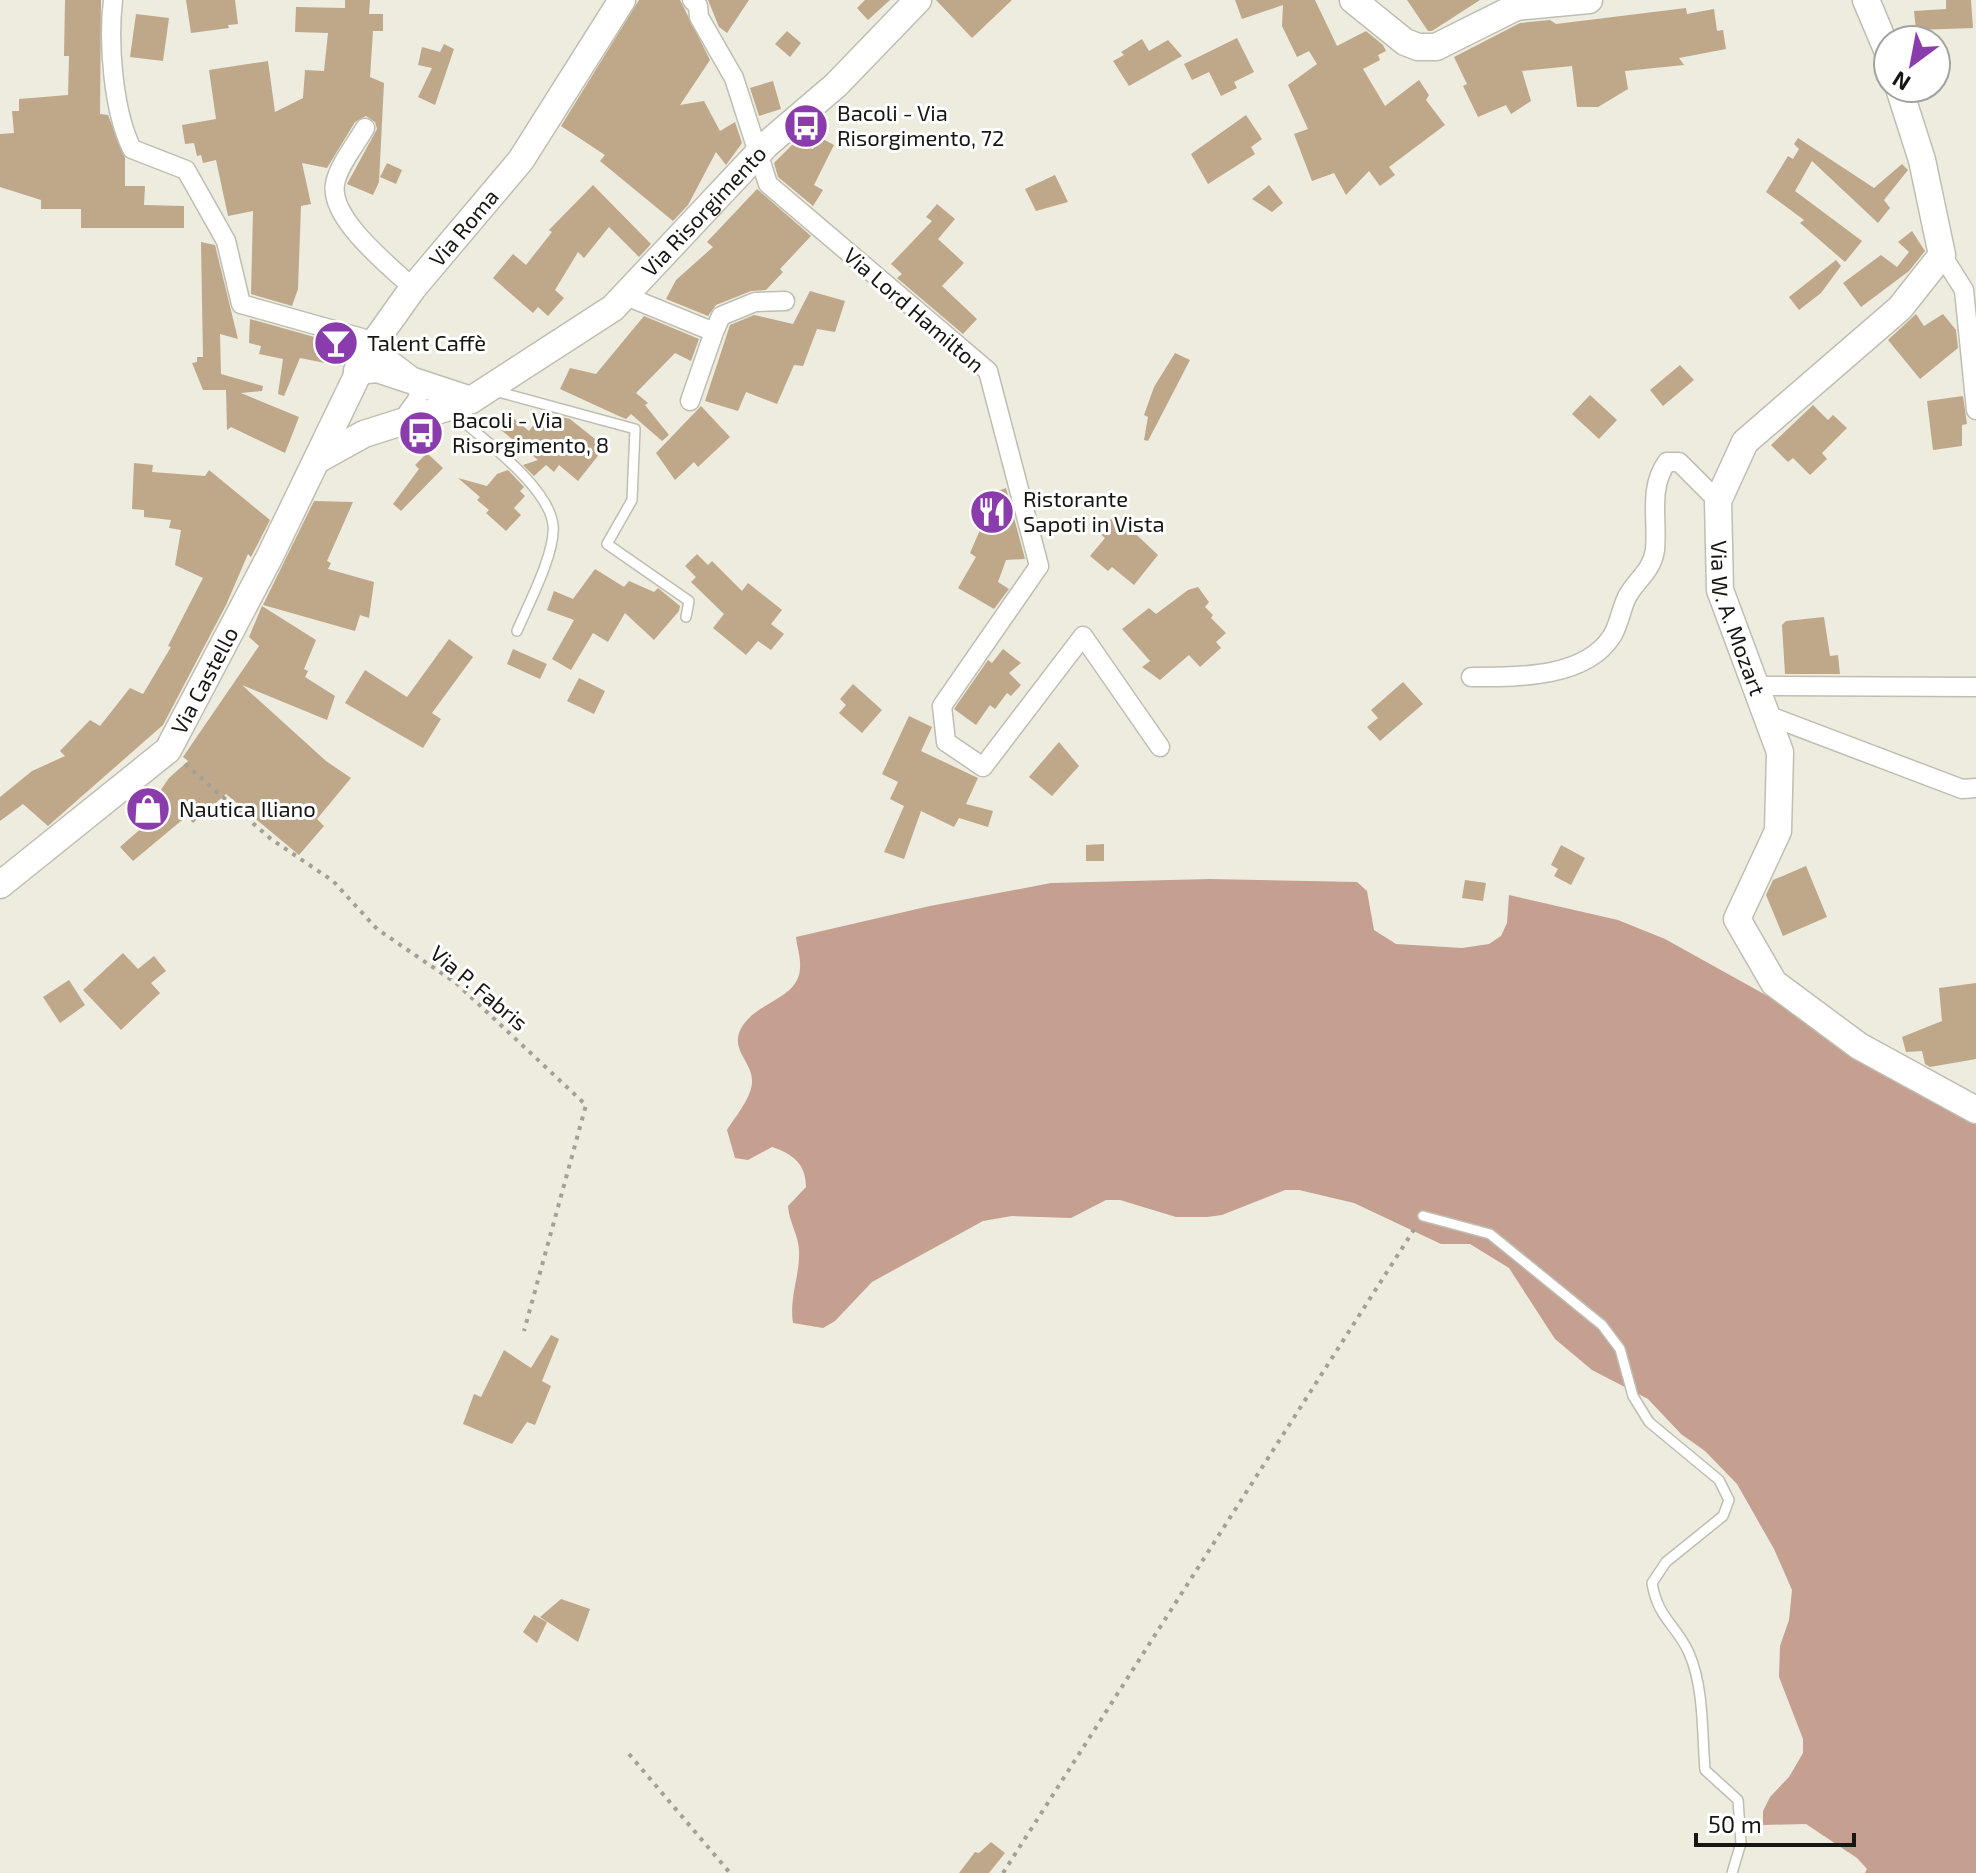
<svg xmlns="http://www.w3.org/2000/svg" width="1976" height="1873" font-family="'Exo 2',sans-serif">
  <rect width="100%" height="100%" fill="#edecdf"/>
  <path fill="#c5a091" d="M1210,879L1357,882L1367,891L1374,930L1396,944L1462,948L1489,944L1501,936L1507,923L1509,895L1618,920L1665,939L1773,999L1976,1123V1873H1865L1867,1869L1857,1858L1806,1824L1763,1825V1811L1770,1797L1789,1777L1803,1753V1739L1779,1677L1780,1646L1789,1620L1792,1590L1774,1549L1737,1484L1705,1451L1681,1434L1648,1399L1592,1370L1555,1339L1509,1268L1470,1244H1441L1354,1203L1299,1190H1285L1222,1215L1207,1217H1176L1120,1200H1106L1071,1218L1012,1216L983,1221L872,1282L835,1321L823,1328L793,1323C789,1298 800,1275 799,1251C799,1236 789,1222 788,1206L806,1187C806,1164 793,1154 772,1147L748,1160L735,1158L727,1130C736,1116 753,1096 752,1080C752,1064 733,1051 739,1033C750,1002 799,1001 800,968C801,958 797,947 796,937L930,906L1051,883Z"/>
  <path fill="#bfa78a" d="M65,0H101L100,114L108,115L125,158V186H145L144,205L184,206V228H81V209H41V200L0,187V134L14,133L12,111H19V99L68,95L69,56H64Z
    M186,0H235L238,24L228,25L229,28L191,33Z
    M345,0H370L369,14H383V31H373L370,77L384,83L379,182L373,195L347,184L377,129L375,122L366,116L355,122L327,168L302,163L311,204L301,206L298,289L292,306L251,294L253,211L228,216L216,160L203,163L201,155L197,156L194,143L185,144L182,125L216,119L209,70L268,61L275,112L303,98L305,70L324,71L328,33L295,32L296,7L345,8Z
    M639,0H680L710,60L680,105L704,101L720,131L735,122L742,143L726,165L716,152L688,205L673,221L600,161L605,155L561,126Z
    M708,0H749L727,33L719,27Z
    M865,0H890L868,20L857,8Z
    M936,0H1012L972,38Z
    M1235,0H1315L1337,46L1366,31L1383,45L1386,51L1378,55L1380,60L1363,69L1385,106L1419,80L1429,95L1426,100L1445,125L1389,167L1395,175L1380,186L1369,171L1346,195L1334,173L1312,181L1294,134L1308,129L1288,85L1317,64L1309,51L1297,57L1282,26L1283,5L1242,19Z
    M1407,0H1480L1432,31H1428Z
    M1946,0H1971L1973,28L1916,30L1914,11L1946,9Z
    M1686,8L1687,14L1714,9L1717,31L1723,30L1726,49L1679,58L1684,65L1625,71L1628,89L1598,107H1577L1572,66L1522,71L1531,101L1511,114L1506,105L1478,117L1463,86L1467,84L1454,57L1520,23L1550,20L1556,24Z
    M136,14L169,18L163,61L130,57Z
    M787,31L801,43L790,57L775,44Z
    M1237,38L1254,72L1234,82L1237,88L1221,96L1209,72L1192,80L1184,64Z
    M1142,39L1149,51L1168,40L1182,56L1129,86L1113,61L1124,55L1121,52Z
    M444,44L454,49L435,105L418,97L432,68L418,65L422,47L440,52Z
    M773,81L781,109L759,116L750,88Z
    M1246,115L1262,139L1251,147L1255,154L1208,184L1191,154Z
    M819,137L834,145L814,185L823,190L813,206L778,177L774,163L796,141L813,149Z
    M1798,138L1874,188L1902,164L1908,170L1884,200L1890,208L1878,223L1812,161L1795,191L1862,241L1845,262L1800,223L1804,220L1766,192L1788,156L1793,159L1799,149L1794,144Z
    M387,163L402,170L396,184L380,177Z
    M1055,175L1068,202L1036,211L1025,189Z
    M593,185L651,244L639,257L609,227L584,258L578,252L555,290L564,298L548,316L538,307L533,313L493,278L513,254L526,265L552,232L549,230Z
    M1269,185L1283,203L1272,212L1252,199Z
    M757,189L811,236L780,269L783,272L766,290L751,291L716,305L708,316L666,299L676,280L713,247L707,242Z
    M937,204L955,219L938,239L964,263L942,286L977,319L963,334L897,278L902,274L891,264L932,221L926,217Z
    M1912,231L1925,251L1909,271L1861,307L1843,283L1881,255L1897,267L1909,252L1898,242Z
    M201,242L215,245L238,339L220,334L221,374L263,386L262,391L241,393L299,417L285,453L231,427L227,430L226,390H203L192,363L197,362V357H203Z
    M1836,260L1841,266L1821,293L1799,310L1789,297Z
    M810,291L845,301L835,332L817,329L803,366L794,365L777,404L746,392L738,411L705,401L730,325L754,315L793,324Z
    M1916,314L1924,326L1943,314L1956,330L1958,348L1920,379L1888,340Z
    M644,316L699,339L691,361L675,353L636,393L648,403L645,405L669,435L662,441L631,414L626,419L621,417L560,389L570,368L596,374Z
    M250,319L350,347L340,366L300,358L284,396L278,394L283,359L259,354L261,346L249,343Z
    M1175,353L1190,360L1148,441L1144,440L1148,417L1144,415L1154,387Z
    M1680,365L1694,380L1663,406L1650,390Z
    M1590,395L1617,420L1599,439L1572,414Z
    M1963,396L1967,424L1962,425V446L1933,450L1927,401Z
    M1813,405L1828,420L1833,415L1847,428L1822,453L1827,459L1810,475L1793,458L1788,462L1771,445Z
    M701,406L730,437L698,467L694,462L675,480L656,453Z
    M551,414L570,419L605,447L578,481L559,465L554,472L546,465L534,476L523,465L538,460L501,430L512,417L529,431L539,418L548,424Z
    M427,453L443,468L401,511L393,504L419,469L415,465Z
    M134,463L153,465L152,472L205,476L209,470L270,520L251,557L248,554L226,605L163,725L48,826L23,804L0,821V797L32,771L65,756L60,751L90,720L100,726L130,688L143,694L171,647L168,646L203,578L175,565L181,530L169,528L171,520L144,517V510L132,509Z
    M508,470L524,487L520,491L525,496L514,508L521,515L506,531L486,513L489,510L477,500L480,497L458,478L487,486L497,474Z
    M1006,488L1025,559L1006,560L998,582L1009,589L994,609L958,588L976,557L970,553L983,523L974,517V500Z
    M314,501L353,502L327,561L331,563L328,569L374,582L369,618L360,615L355,631L263,605Z
    M1111,519L1121,526L1124,523L1158,555L1134,585L1112,567L1108,571L1090,556L1105,538L1098,532Z
    M697,554L708,565L712,561L742,591L748,583L782,610L771,624L784,634L771,650L758,641L746,655L713,628L724,614L691,582L696,577L685,566Z
    M595,569L624,587L629,581L654,592L658,588L680,606L679,611L654,640L625,613L608,642L593,633L571,670L552,659L574,620L547,610L554,591L573,599Z
    M1198,587L1209,602L1205,607L1213,615L1211,618L1226,633L1216,642L1221,648L1200,667L1189,655L1160,680L1142,667L1150,661L1122,629L1149,608L1156,614L1188,590Z
    M262,606L316,640L304,669L308,671L305,677L335,696L327,720L242,685L326,761L351,778L317,819L324,826L299,855L226,794L193,823L187,816L133,861L120,847L145,825L140,820L169,778L188,761L183,757L259,646L249,637Z
    M1824,617L1830,656L1838,655L1840,674H1785L1782,625L1786,621Z
    M449,639L473,657L432,713L441,719L423,748L345,703L365,670L407,697Z
    M513,649L547,664L540,679L507,664Z
    M1003,649L1021,663L1009,673L1021,685L1011,696L1007,693L995,709L990,705L976,725L954,709L988,660L992,663Z
    M579,678L605,691L594,714L567,701Z
    M1403,682L1423,704L1380,741L1367,727L1378,718L1371,710Z
    M853,684L882,710L862,733L839,713L846,705L840,699Z
    M909,716L932,727L921,751L978,778L966,804L993,811L988,827L959,818L954,827L921,811L904,859L884,852L904,806L890,799L898,782L882,774Z
    M1059,742L1079,766L1052,796L1029,777Z
    M1104,844V861H1086V845Z
    M1561,845L1585,858L1571,885L1554,876L1558,869L1551,865Z
    M1806,866L1827,917L1783,936L1766,895L1773,880Z
    M1465,880L1486,883L1483,901L1462,898Z
    M123,953L138,969L154,956L166,971L151,983L160,993L121,1030L83,990Z
    M69,980L85,1005L60,1023L43,997Z
    M1976,983V1059L1930,1067L1925,1064L1922,1051L1906,1052L1902,1037L1942,1021L1939,988Z
    M551,1335L559,1339L542,1381L551,1386L535,1425L527,1422L512,1444L463,1424L474,1394L481,1397L504,1350L531,1368Z
    M561,1599L590,1609L578,1642L540,1617Z
    M534,1615L547,1622L537,1643L523,1632Z
    M991,1842L1005,1853L989,1873H959L975,1852L979,1853Z"/>
  <g fill="none" stroke-linecap="round" stroke-linejoin="round">
    <g stroke="#bfbeb2" stroke-width="12">
      <path id="lane" d="M495,391L635,429L632,500L607,544L689,601L686,617
        M451,411C480,437 549,486 553,525C556,552 528,605 517,631
        M1423,1216L1490,1234L1602,1325L1620,1349L1633,1396L1649,1422L1719,1480L1729,1500L1723,1516L1666,1562L1652,1583C1658,1619 1676,1624 1689,1653C1704,1687 1702,1733 1705,1770L1738,1800L1741,1843L1732,1873"/>
    </g>
    <g stroke="#bfbeb2" stroke-width="21">
      <path id="street" d="M113,0C108,43 113,111 132,149L186,170L226,241L241,304L362,338L421,383L417,400L401,422
        M692,0L698,6L699,17L734,78L768,184L988,371L1039,566L942,706L946,742L983,767L1083,636L1160,747
        M365,128C356,144 338,166 335,184C329,219 391,267 413,288
        M1942,255L1964,290L1976,410
        M626,296L714,332L690,401
        M714,332L721,316L755,302L785,301
        M1471,677C1514,677 1585,679 1612,636C1619,625 1621,609 1627,597C1636,580 1652,571 1655,550C1658,520 1648,488 1667,462H1679L1718,501
        M1756,686L1976,687
        M1767,715L1962,789L1976,788"/>
    </g>
    <g stroke="#bfbeb2" stroke-width="29">
      <g id="secondary">
        <path d="M1353,0L1405,42L1418,47H1436L1516,7L1589,0"/>
        <path d="M1866,0L1888,52"/>
        <path id="s1" d="M1899,88L1922,160L1942,255L1900,308L1745,442L1718,501L1720,590L1780,752L1778,831L1737,919L1774,983L1859,1046L1976,1110"/>
        <path d="M357,371L377,369L471,400"/>
        <path id="s2" d="M317,460L364,434L471,400L613,308L766,145L836,85L918,0"/>
        <path id="s3" d="M0,885L168,750L269,558L371,347L413,288L521,160L622,0"/>
      </g>
    </g>
    <path stroke="#a1a197" stroke-width="4" stroke-dasharray="4 6" stroke-linecap="butt" d="M185,764L271,839L333,881L377,929L456,983L586,1105L524,1331
      M629,1754L730,1873
      M1003,1873L1415,1228"/>
    <use href="#lane" stroke="#fff" stroke-width="9"/>
    <use href="#street" stroke="#fff" stroke-width="18"/>
    <use href="#secondary" stroke="#fff" stroke-width="26"/>
  </g>
  <defs>
    <g id="bus-disc" transform="scale(2.3)"><circle r="9.5" fill="#8b3cac" stroke="#fff"/><path d="M-5-6H5V4H4V6H2V4H-2V6H-4V4H-5ZM-3.5-4V0h7V-4ZM-3.5 1.2v1.5H-2V1.2ZM2 1.2v1.5H3.5V1.2Z" fill="#fff"/></g>
    <g id="bar-disc" transform="scale(2.3)"><circle r="9.5" fill="#8b3cac" stroke="#fff"/><path d="M-6-5H6L.8 .8V4.5H3.5V6h-7V4.5H-.8V.8Z" fill="#fff"/></g>
    <g id="restaurant-disc" transform="scale(2.3)"><circle r="9.5" fill="#8b3cac" stroke="#fff"/><path d="M-5-6h1v4h1v-4h1v4h1v-4h1v5L-1.5 .5V6h-2V.5L-5-1ZM5-6V6H3V1.5H1.5Q1.5-4 5-6Z" fill="#fff"/></g>
    <g id="shop-disc" transform="scale(2.3)"><circle r="9.5" fill="#8b3cac" stroke="#fff"/><path d="M-5-2.5h2.3a2.7 3.5 0 0 1 5.4 0H5L5.5 6h-11ZM-1.5-2.5h3a1.5 2.3 0 0 0-3 0Z" fill="#fff"/></g>
  </defs>
  <g fill-rule="evenodd">
    <use href="#bus-disc" x="806" y="126"/>
    <use href="#bar-disc" x="336" y="343"/>
    <use href="#bus-disc" x="421" y="433"/>
    <use href="#restaurant-disc" x="992" y="512"/>
    <use href="#shop-disc" x="148" y="809"/>
  </g>
  <g text-anchor="middle" stroke-width="6" stroke-linejoin="round" paint-order="stroke">
    <g font-size="22" fill="#161612" stroke="#fff" text-anchor="start">
      <text x="837" y="121">Bacoli - Via<tspan x="837" dy="25">Risorgimento, 72</tspan></text>
      <text x="367" y="351">Talent Caffè</text>
      <text x="452" y="428">Bacoli - Via<tspan x="452" dy="25">Risorgimento, 8</tspan></text>
      <text x="1023" y="507">Ristorante<tspan x="1023" dy="25">Sapoti in Vista</tspan></text>
      <text x="179" y="817">Nautica Iliano</text>
    </g>
    <g font-size="22" fill="#161612" stroke="#fff">
      <text dy="8" stroke="none"><textPath href="#s2" startOffset="468">Via Risorgimento</textPath></text>
      <text dy="8" stroke="none"><textPath href="#s3" startOffset="818">Via Roma</textPath></text>
      <text transform="translate(914 310) rotate(41)" y="8">Via Lord Hamilton</text>
      <text dy="8" stroke="none"><textPath href="#s1" startOffset="630">Via W. A. Mozart</textPath></text>
      <text dy="8" stroke="none"><textPath href="#s3" startOffset="294">Via Castello</textPath></text>
      <text transform="translate(479 988) rotate(40)" y="8">Via P. Fabris</text>
    </g>
  </g>
  <g transform="translate(1912 64) rotate(212)"><circle r="38" fill="#ffffff" stroke="#a2a2a0" stroke-width="2"/>
  <path d="M0-6L14 30L0 20L-14 30Z" fill="#8b3cac"/>
  <text y="-12" font-size="22" font-weight="bold" text-anchor="middle" fill="#161612">N</text>
  </g>
  <path d="M1696 1833v12h158v-12" fill="none" stroke="#161612" stroke-width="4"/>
  <text x="1708" y="1833" font-size="24" fill="#161612" stroke="#ffffff" stroke-width="6" paint-order="stroke">50 m</text>
</svg>
